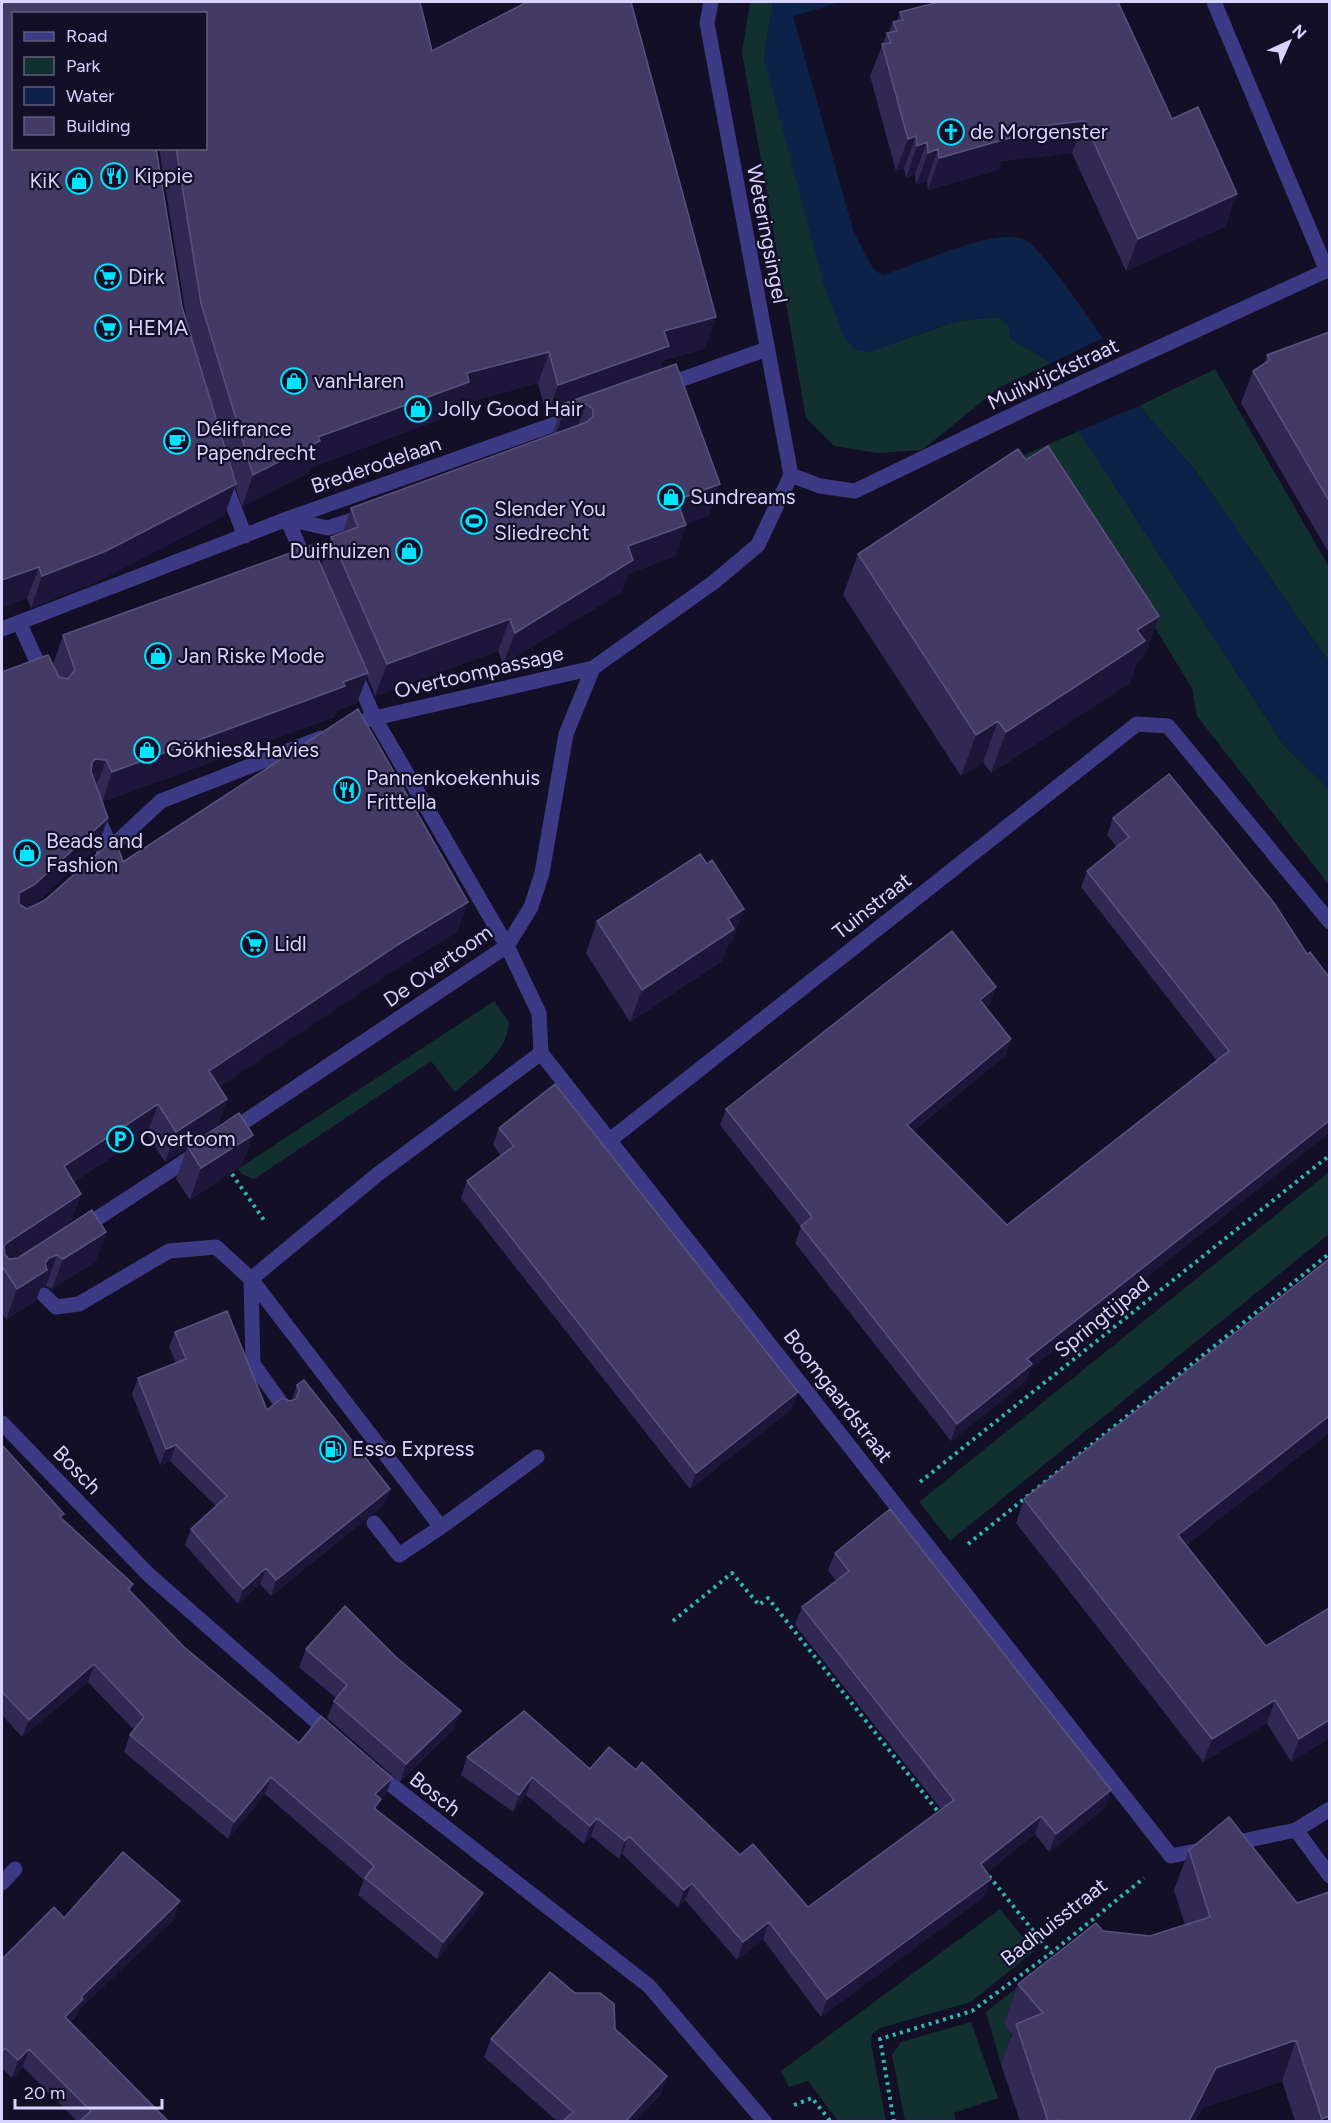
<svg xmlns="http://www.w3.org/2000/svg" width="1331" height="2123" font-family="Figtree,sans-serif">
  <rect width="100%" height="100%" fill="#130f26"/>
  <path fill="#12302f" d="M750,2H773L764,59L868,352L957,321L998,317L1008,324L1012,339L1051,363L1000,387L922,450L877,453L834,446L806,418L742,52Z
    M1215,369L1329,567V662L1195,470L1139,406Z
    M1079,431L1283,744L1329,789V885L1197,716L1192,688L1050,458L987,497L974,477Z
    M494,1001L509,1022C507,1054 477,1072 455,1092L431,1061L254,1179L242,1174L238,1169Z
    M1329,1172V1234L950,1541L919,1502Z
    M1000,1909L1034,1951L971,2002L880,2028L872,2034L871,2044L886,2121H838L808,2081L789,2087L781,2071Z
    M1090,1930L1004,2024L1011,2032L1007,2062L1001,2064L986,2012Z
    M971,2022L998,2098L954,2113L956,2121H905L892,2055L901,2042Z"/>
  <path fill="#0c2248" d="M773,2H842L793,16L854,233L874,270L883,275C914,266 997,225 1025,240C1044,250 1087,317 1103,338L1051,363L1011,339L1008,325L998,317L957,321L868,352L855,350L843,335L823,282L764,59Z
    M1139,406L1195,470L1329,662V789L1283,744L1079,431Z"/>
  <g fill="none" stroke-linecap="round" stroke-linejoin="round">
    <path stroke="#2fb8b0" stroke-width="4" stroke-dasharray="3 4.5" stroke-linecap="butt" d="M232,1174L266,1223
      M920,1482L1330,1155
      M968,1544L1330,1253
      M673,1621L732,1573L759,1605L768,1598L940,1814
      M989,1876L1051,1953
      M794,2105L812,2098L831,2122
      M894,2122L880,2039L972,2011L1051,1953L1144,1878"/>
    <path stroke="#3d3a85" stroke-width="15" d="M1214,2L1327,271
      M287,519L328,528L365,516
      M44,1295L56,1307L79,1304L169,1251L216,1247L251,1279L441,1527L537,1457
      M284,1407L253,1364L251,1279L378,1174L541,1053
      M374,1523L399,1555L441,1527
      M1296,1830L1330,1876"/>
    <path stroke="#3d3a85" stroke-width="15" d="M711,2L707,23L791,475
      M663,386L767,349
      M791,475L820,486L855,491L1027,408L1330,269
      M224,482L245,536
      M287,519L308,567
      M19,622L44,677
      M2,629L287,519L575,417
      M354,671L374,717L507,946L539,1013L541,1053L1171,1856L1206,1849
      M366,720L593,668
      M95,812L111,847
      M103,855L161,801L321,738
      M229,1132L507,946L531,907L542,873L566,734L593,668L714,582L758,545L791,475
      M610,1140L1137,724L1168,726L1330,922
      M81,1229L199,1152
      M2,1423L149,1575L333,1736
      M376,1773L649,1986L765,2122
      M1229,1844L1296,1830L1330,1809
      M2,1883L15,1869"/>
  </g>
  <path fill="#312854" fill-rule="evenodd" d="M2,2H420L432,51L527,2H631L716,317L704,349L664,360L661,369L676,364L720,484L708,516L686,524L675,556L628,574L622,592L503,664L498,651L375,696L367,676L357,703L336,711L334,717L102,802L108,818L97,848L32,906L45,900L115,838L123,862L358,709L468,902L457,932L388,974L219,1087L227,1099L217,1128L239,1113L253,1135L241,1166L190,1200L176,1179L187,1148L165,1162L147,1134L74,1182L81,1194L70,1224L18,1258L92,1210L106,1232L95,1262L52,1289L46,1286L41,1287L36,1300L6,1320L2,1312V672L48,655L53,665L63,635L312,545L321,565L331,537L343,532L351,508L552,435L560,412L547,417L538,383L461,404L457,413L310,468L308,473L242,507L235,486L224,516L94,583L31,608L27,598L2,608ZM14,14H206V148H159L188,328L182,307L156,148H14Z
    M900,12L1172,119L1226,226L1126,271L1072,153L1002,161L998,170L928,190L927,181L916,185L915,174L906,178L904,168L896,171L870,76L887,33L889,32L893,22L897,21Z
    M1329,332V553L1241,403L1253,371L1264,364L1267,355Z
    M1026,460L1159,616L1144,657L1137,661L1130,683L991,773L983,762L961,776L843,595L858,554Z
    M1113,818L1307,954L1329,977V1133L1030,1369L1026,1381L951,1441L795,1243L801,1227L720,1125L726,1109L996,987L990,1004L986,1007L1011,1039L1005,1056L913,1131L1007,1225L1217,1061L1081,887L1087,871L1117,847L1107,835Z
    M707,864L744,909L732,941L729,943L722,961L630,1022L586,953L597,921Z
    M499,1128L798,1392L792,1409L690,1489L461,1198L467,1181L501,1156L493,1145Z
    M1329,1259V1433L1186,1545L1266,1646L1329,1608V1738L1291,1762L1267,1723L1203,1762L1016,1523L1024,1499Z
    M175,1332L267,1410L292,1400L297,1385L385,1504L271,1596L260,1584L238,1604L185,1545L191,1529L216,1506L170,1461L160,1465L132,1394L138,1378L176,1363L169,1347Z
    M2,1445L62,1519L133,1584L130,1592L184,1647L299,1743L386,1795L381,1799L377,1810L477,1910L437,1959L358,1895L364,1880L265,1794L228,1839L124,1752L130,1735L134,1730L88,1682L22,1737L2,1715Z
    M835,1553L1111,1790L1105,1808L1049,1852L1035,1834L987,1872L985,1896L821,2017L763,1939L737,1960L685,1900L678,1908L622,1854L619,1859L591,1836L584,1844L526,1795L513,1812L461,1775L467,1757L590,1769L740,1855L808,1907L941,1809L795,1625L802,1607L836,1581L828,1570Z
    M306,1649L454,1729L400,1782L327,1718L334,1701L336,1698L299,1667Z
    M1189,1850L1297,1903L1329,1892V2121H1295L1282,2081L1202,2108L1195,2121H1020L1001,2064L1012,2034L1004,2024L1018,1984L1103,1931L1150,1936L1185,1925L1174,1890Z
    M64,1918L174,1919L79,2010L76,2016L70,2023L168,2121H77L23,2067L12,2078L2,2068V1959Z
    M615,2029L661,2094L635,2121H557L484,2057L491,2039Z"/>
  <path fill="#1d163a" d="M1084,121L1072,153L1002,161L998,170L928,190L939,158L1007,130Z
    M916,136L904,168L896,171L908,139Z
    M927,142L915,174L906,178L917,146Z
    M938,149L927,181L916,185L928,153Z
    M1237,194L1226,226L1126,271L1138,239Z
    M716,317L704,349L664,360L658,377L586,404L574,436L553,441L565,409L563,404L560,412L547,417L558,385L664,331Z
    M549,352L538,383L461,404L457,413L310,468L308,473L242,507L253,475L318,437L467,373Z
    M236,484L224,516L94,583L31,608L42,576Z
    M720,484L708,516L665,532L677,500Z
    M686,525L675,556L628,574L622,592L503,664L515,633L628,546Z
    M39,567L27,598L2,608V580Z
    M1159,616L1144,657L1137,661L1130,683L991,773L1006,732L1137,630Z
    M510,619L498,651L375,696L387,664Z
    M368,673L357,703L336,711L334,717L102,802L112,772Z
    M998,721L983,762L961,776L976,735Z
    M95,759L106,760L95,790L81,793L92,763Z
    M108,818L97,848L23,915L8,923L19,893Z
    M468,902L457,932L388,974L198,1101L209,1071L399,944Z
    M744,909L732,941L729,943L722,961L630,1022L642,990L728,919Z
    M996,987L990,1004L974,1017L980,1000Z
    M1011,1039L1005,1056L900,1141L907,1125Z
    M227,1099L216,1129L165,1162L176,1132Z
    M158,1104L147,1134L53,1196L64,1166Z
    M1329,1121V1133L1030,1369L1026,1381L951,1441L957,1424L1027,1359Z
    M253,1135L241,1166L190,1200L201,1168Z
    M81,1194L70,1224L3,1268L4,1246L8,1242Z
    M106,1232L95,1262L52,1289L63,1259Z
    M57,1255L46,1286L41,1287L36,1300L6,1320L17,1289L45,1263L49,1258Z
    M798,1392L792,1409L690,1489L696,1473Z
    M1329,1416V1433L1169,1558L1178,1535Z
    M176,1445L170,1461L160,1465L166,1449Z
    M390,1489L385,1504L271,1596L276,1580Z
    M266,1568L260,1584L238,1604L243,1589Z
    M94,1664L88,1682L22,1737L29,1720Z
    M1275,1700L1267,1723L1203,1762L1212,1739Z
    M461,1711L454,1729L400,1782L406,1764Z
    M1329,1720V1738L1291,1762L1299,1739Z
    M271,1777L265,1794L228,1839L234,1822Z
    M532,1777L526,1795L513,1812L519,1795Z
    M392,1778L386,1795L381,1799L375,1816L374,1808L375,1794Z
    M1111,1790L1105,1808L1049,1852L1056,1834Z
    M1041,1816L1035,1834L974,1882L981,1864Z
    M597,1818L591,1836L584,1844L590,1826Z
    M629,1836L622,1854L619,1859L625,1841Z
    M991,1879L985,1896L821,2017L827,1999Z
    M692,1883L685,1900L678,1908L684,1890Z
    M483,1893L477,1910L437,1959L443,1942Z
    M180,1901L174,1919L79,2010L76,2016L58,2034L65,2017L81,1997Z
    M769,1922L763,1939L737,1960L743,1942Z
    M1296,2040L1282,2081L1202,2108L1195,2121H1189L1216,2068Z
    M29,2049L23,2067L12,2078L18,2060Z
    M667,2076L661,2094L635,2121H626Z
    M1329,2116L1327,2121H1321L1322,2119Z"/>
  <path fill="#433a66" stroke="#5a527e" stroke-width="1.5" d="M2,2H420L432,51L527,2H631L716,317L664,331L669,346L558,385L549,352L467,373L469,382L318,437L320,441L253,475L201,303L176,148H206V14H14V148H156L182,307L236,484L106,551L42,576L39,567L2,580Z
    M939,2H1118L1172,119L1198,107L1237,194L1138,239L1084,121L1007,130L1010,138L939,158L938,149L928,153L927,142L917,146L916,136L908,139L882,44L891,43L887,33L897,31L893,22L903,20L900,12Z
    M1329,332V501L1253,371L1270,360L1267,355Z
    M676,364L720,484L677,500L686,525L628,546L633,560L515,633L510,619L387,664L331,537L358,527L351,508L587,422L593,416V409L586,404L565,409L563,404Z
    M1048,446L1159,616L1137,630L1145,641L1006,732L998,721L976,735L858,554L1018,449L1026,460Z
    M312,545L368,673L343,682L345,686L112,772L106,760L95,759L92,763L91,771L108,818L34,885L19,893V904L27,909L45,900L115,838L123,862L358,709L468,902L399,944L209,1071L227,1099L176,1132L158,1104L64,1166L81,1194L8,1242L4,1246L5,1255L9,1259L18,1258L92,1210L106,1232L63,1259L57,1255L49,1258L45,1263L47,1270L17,1289L2,1266V672L48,655L59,677L68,679L75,670L63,635Z
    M1169,774L1274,903L1307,954L1310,952L1329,977V1121L1027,1359L1032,1364L957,1424L801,1226L812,1217L726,1109L952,931L996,987L980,1000L1011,1039L907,1125L1007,1225L1229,1051L1087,871L1129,837L1113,818Z
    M700,854L707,864L712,860L744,909L728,919L734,929L642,990L597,921Z
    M555,1084L798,1392L696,1473L467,1181L514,1146L499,1128Z
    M239,1113L253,1135L201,1168L188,1147Z
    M1329,1259V1416L1178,1535L1266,1646L1329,1608V1720L1299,1739L1275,1700L1212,1739L1024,1499Z
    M227,1311L267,1410L282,1398L290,1401L296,1399L299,1391L297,1385L304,1380L390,1489L276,1580L266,1568L243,1589L191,1529L227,1496L176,1445L166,1449L138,1378L186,1359L175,1332Z
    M2,1445L64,1514L60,1517L133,1584L128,1589L184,1647L299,1743L321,1716L392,1778L375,1794L381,1799L374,1808L483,1893L443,1942L365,1878L374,1866L271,1777L234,1822L130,1735L144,1717L94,1664L29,1720L2,1692Z
    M890,1509L1111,1790L1056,1834L1041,1816L981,1864L991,1879L827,1999L769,1922L743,1942L692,1883L684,1890L629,1836L625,1841L597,1818L590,1826L532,1777L519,1795L467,1757L524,1711L590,1769L609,1747L636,1770L642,1762L740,1855L753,1844L808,1907L954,1800L802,1607L849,1571L835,1553Z
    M345,1606L397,1658L461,1711L406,1764L334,1701L347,1685L306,1649Z
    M1229,1817L1297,1903L1329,1892V2118V2116L1322,2119L1296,2040L1216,2068L1189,2121H1062L1059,2120L1054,2121H1048L1016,2024L1043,2013L1018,1984L1096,1923L1103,1931L1150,1936L1210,1917L1189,1850Z
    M123,1852L180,1901L81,1997L83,1999L65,2017L168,2121H80L91,2111L29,2049L18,2060L5,2048L2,2052V1959L54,1907L64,1918Z
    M550,1972L575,1993H600L614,2004L615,2029L667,2076L626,2121H563L573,2112L491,2039Z"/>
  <defs>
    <g id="church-ring" transform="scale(1.35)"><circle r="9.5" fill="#130f26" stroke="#00e5ff" stroke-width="1.5"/><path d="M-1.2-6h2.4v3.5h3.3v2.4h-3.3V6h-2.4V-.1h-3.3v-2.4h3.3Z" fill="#00e5ff"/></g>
    <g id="restaurant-ring" transform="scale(1.35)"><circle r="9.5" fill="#130f26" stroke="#00e5ff" stroke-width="1.5"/><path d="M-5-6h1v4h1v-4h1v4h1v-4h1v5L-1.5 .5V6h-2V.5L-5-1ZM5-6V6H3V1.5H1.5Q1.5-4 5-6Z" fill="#00e5ff"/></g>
    <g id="shop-ring" transform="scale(1.35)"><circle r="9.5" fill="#130f26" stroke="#00e5ff" stroke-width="1.5"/><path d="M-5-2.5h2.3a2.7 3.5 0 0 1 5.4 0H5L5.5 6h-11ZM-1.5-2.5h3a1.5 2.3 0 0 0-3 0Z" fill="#00e5ff"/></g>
    <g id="supermarket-ring" transform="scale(1.35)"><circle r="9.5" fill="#130f26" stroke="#00e5ff" stroke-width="1.5"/><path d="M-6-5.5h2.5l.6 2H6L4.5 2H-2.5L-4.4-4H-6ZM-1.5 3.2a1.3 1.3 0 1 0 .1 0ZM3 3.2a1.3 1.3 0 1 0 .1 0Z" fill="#00e5ff"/></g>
    <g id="cafe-ring" transform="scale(1.35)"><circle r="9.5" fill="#130f26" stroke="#00e5ff" stroke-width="1.5"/><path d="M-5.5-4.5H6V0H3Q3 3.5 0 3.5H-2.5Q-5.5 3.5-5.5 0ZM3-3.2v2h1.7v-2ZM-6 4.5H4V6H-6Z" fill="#00e5ff"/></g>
    <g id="stadium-ring" transform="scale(1.35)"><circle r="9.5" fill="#130f26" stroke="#00e5ff" stroke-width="1.5"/><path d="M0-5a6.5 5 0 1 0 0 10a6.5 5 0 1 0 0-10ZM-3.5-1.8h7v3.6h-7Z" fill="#00e5ff"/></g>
    <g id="parking-ring" transform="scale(1.35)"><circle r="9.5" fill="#130f26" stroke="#00e5ff" stroke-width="1.5"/><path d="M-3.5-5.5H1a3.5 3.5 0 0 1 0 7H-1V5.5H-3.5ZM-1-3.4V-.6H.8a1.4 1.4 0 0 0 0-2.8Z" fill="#00e5ff"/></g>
    <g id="fuel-ring" transform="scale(1.35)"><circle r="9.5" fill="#130f26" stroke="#00e5ff" stroke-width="1.5"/><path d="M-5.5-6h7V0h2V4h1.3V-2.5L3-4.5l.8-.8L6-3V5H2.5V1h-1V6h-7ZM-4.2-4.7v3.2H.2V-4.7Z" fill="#00e5ff"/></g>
  </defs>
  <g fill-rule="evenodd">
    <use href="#church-ring" x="951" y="132"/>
    <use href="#restaurant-ring" x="114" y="176"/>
    <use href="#shop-ring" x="79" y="181"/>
    <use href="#supermarket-ring" x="108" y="277"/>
    <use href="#supermarket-ring" x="108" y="328"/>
    <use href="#shop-ring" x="294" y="381"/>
    <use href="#shop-ring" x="418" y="409"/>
    <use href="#cafe-ring" x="177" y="441"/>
    <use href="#shop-ring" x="671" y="497"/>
    <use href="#stadium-ring" x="474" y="521"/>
    <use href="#shop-ring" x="409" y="551"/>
    <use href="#shop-ring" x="158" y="656"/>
    <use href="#shop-ring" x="147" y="750"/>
    <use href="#restaurant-ring" x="347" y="790"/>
    <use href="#shop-ring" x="27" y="853"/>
    <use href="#supermarket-ring" x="254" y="944"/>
    <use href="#parking-ring" x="120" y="1139"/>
    <use href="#fuel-ring" x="333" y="1449"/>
  </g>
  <g text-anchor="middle" stroke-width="4.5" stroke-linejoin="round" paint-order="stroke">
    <g font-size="21" fill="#d9d4ff" stroke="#130f26" text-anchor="start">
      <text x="970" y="139">de Morgenster</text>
      <text x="134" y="183">Kippie</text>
      <text x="60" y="188" text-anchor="end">KiK</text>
      <text x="128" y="284">Dirk</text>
      <text x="128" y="335">HEMA</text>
      <text x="314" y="388">vanHaren</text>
      <text x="438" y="416">Jolly Good Hair</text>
      <text x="196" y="436">Délifrance<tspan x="196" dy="24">Papendrecht</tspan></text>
      <text x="690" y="504">Sundreams</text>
      <text x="494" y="516">Slender You<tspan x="494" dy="24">Sliedrecht</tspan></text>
      <text x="390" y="558" text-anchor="end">Duifhuizen</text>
      <text x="178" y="663">Jan Riske Mode</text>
      <text x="166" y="757">Gökhies&amp;Havies</text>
      <text x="366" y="785">Pannenkoekenhuis<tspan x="366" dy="24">Frittella</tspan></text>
      <text x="46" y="848">Beads and<tspan x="46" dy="24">Fashion</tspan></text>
      <text x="274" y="951">Lidl</text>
      <text x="140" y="1146">Overtoom</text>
      <text x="352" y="1456">Esso Express</text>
    </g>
    <g font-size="21" fill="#d9d4ff" stroke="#130f26">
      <text transform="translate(767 234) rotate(79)" y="7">Weteringsingel</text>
      <text transform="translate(1053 374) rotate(-25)" y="7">Muilwijckstraat</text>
      <text transform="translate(376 465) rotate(-19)" y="7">Brederodelaan</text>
      <text transform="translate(479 672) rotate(-13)" y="7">Overtoompassage</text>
      <text transform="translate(872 906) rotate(-38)" y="7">Tuinstraat</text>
      <text transform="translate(438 966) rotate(-35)" y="7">De Overtoom</text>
      <text transform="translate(1102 1317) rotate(-39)" y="7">Springtijpad</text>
      <text transform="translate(838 1396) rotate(52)" y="7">Boomgaardstraat</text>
      <text transform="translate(77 1470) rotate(46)" y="7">Bosch</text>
      <text transform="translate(435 1794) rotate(38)" y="7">Bosch</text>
      <text transform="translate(1054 1922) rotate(-38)" y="7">Badhuisstraat</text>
    </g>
  </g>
  <rect width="1331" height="2123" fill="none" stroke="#d9d4ff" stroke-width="6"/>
  <rect x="12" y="12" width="195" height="138" fill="#130f26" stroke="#625e7d" stroke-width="1.5"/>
  <rect x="24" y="32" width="30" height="9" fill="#3d3a85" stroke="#625e7d" stroke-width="1.5"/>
  <text x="66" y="42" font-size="18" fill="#d9d4ff">Road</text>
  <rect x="24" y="57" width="30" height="18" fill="#12302f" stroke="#625e7d" stroke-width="1.5"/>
  <text x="66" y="72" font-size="18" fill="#d9d4ff">Park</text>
  <rect x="24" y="87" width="30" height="18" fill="#0c2248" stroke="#625e7d" stroke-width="1.5"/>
  <text x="66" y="102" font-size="18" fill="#d9d4ff">Water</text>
  <rect x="24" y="117" width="30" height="18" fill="#433a66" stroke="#625e7d" stroke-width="1.5"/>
  <text x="66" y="132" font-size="18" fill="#d9d4ff">Building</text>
  <g transform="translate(1289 42) rotate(45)" stroke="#130f26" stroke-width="4.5" paint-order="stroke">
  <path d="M0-4.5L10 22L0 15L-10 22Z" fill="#d9d4ff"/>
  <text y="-9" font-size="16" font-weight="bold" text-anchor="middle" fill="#d9d4ff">N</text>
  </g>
  <path d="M15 2099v9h147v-9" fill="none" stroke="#d9d4ff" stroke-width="3"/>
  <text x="24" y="2099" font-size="18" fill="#d9d4ff" stroke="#130f26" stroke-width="4.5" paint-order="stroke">20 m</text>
</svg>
